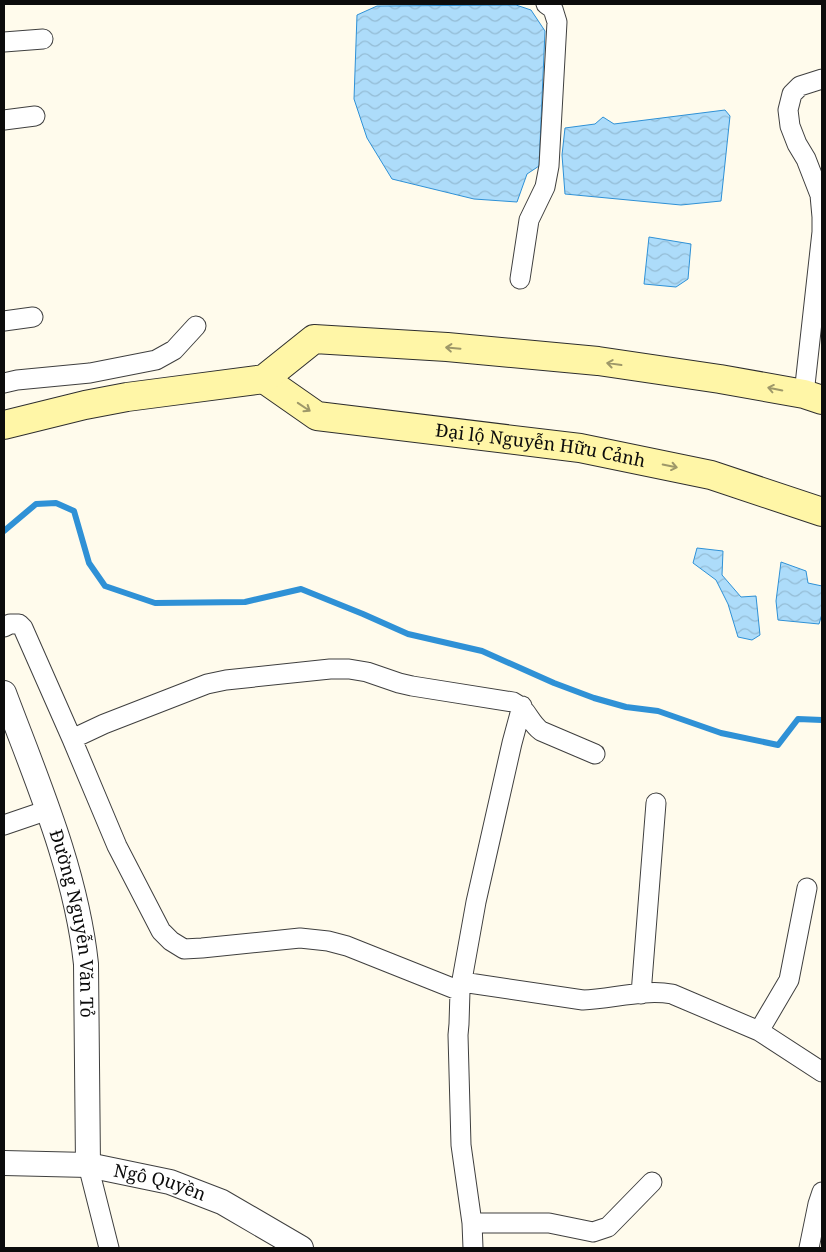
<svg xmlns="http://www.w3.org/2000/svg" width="826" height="1252" font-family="'Noto Serif',serif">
  <defs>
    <pattern id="water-waves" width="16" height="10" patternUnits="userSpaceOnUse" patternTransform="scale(1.25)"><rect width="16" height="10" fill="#addcfa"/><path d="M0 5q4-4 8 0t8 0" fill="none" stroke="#94bcd5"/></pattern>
  </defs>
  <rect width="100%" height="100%" fill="#fffbec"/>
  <path fill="url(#water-waves)" stroke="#2f91d6" d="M516,5L531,10L545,31L539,166L527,174L517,202L474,199L392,179L367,138L354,99L357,15L377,6Z
    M725,110L730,116L721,201L681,205L565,194L562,155L565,128L595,124L603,117L614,124Z
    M649,237L691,244L688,279L676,287L644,284Z
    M697,548L723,551L722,575L741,597L756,596L760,635L752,640L738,637L728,604L716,580L693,563Z
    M781,562L806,571L808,583L822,586V614L819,624L778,620L776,601Z"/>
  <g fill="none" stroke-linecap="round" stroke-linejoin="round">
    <path stroke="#2f91d6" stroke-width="6" d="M4,531L36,504L56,503L74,511L89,563L105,586L155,603L245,602L301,589L363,614L408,634L482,651L554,683L594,698L626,707L658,711L721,733L778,745L798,719L822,720"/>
    <g stroke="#3f3f3f" stroke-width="21">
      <path id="minor" d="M4,42L43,39
        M4,120L35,116
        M520,279L529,220L545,187L549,166L557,22L553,9L546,4
        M4,321L33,317
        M4,383L17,380L90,373L156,360L174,350L196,326
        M804,394L822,232V217L820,195L806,159L797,144L790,126L788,110L792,94L800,86L822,79
        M4,627L10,624H19L23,628L72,739L117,846L161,931L171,941L184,949L202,948L300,938L328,941L347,946L460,991
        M72,739L104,724L207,684L226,680L330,669H349L367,672L399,683L412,686L513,702C529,710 528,721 541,731L595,754
        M4,825L48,810
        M462,982L583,1000C612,999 643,989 672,994L759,1031L822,1072
        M641,994L656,803
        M759,1031L789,980L807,888
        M88,1165L109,1248
        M472,1223H549L593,1232L608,1227L652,1182
        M473,1248L472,1223L461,1145L458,1035L459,1024L460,991L476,902L512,743L522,706
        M809,1248L818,1204L822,1192"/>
    </g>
    <g stroke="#3f3f3f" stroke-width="26">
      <g id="tertiary">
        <path id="s1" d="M4,693C37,781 76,870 86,964L88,1165"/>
        <path id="s2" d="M4,1163L88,1165L170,1182L222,1202L301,1248"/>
      </g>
    </g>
    <g stroke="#2e2e2e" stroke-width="30">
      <g id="secondary">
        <path id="s3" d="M264,379L317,416L580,448L711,475L822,512"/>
        <path d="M4,425L85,405L127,397L264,379L314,339L447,347L598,361L720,379L804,394L822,400"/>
      </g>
    </g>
    <use href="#minor" stroke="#fff" stroke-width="19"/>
    <use href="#tertiary" stroke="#fff" stroke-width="24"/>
    <use href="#secondary" stroke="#fff6a7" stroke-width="28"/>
  </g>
  <defs><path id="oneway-shaft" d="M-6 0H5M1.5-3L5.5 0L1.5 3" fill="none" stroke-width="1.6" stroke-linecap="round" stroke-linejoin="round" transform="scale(1.25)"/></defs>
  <g stroke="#9e9869">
    <use href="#oneway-shaft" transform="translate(453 348) rotate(-175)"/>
    <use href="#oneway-shaft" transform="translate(614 364) rotate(-172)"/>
    <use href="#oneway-shaft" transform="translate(775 389) rotate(-169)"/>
    <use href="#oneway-shaft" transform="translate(304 407) rotate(34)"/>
    <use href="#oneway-shaft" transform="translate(670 466) rotate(12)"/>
  </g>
  <g text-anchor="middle" stroke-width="5" stroke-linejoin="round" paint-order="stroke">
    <g font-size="18" fill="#0c0c0c" stroke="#fff">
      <text dy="6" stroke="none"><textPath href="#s3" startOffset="290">Đại lộ Nguyễn Hữu Cảnh</textPath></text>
      <text dy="6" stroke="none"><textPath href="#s1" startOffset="242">Đường Nguyễn Văn Tỏ</textPath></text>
      <text dy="6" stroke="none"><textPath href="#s2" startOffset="158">Ngô Quyền</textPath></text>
    </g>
  </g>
  <rect width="826" height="1252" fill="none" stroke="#0c0c0c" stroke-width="10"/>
</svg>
